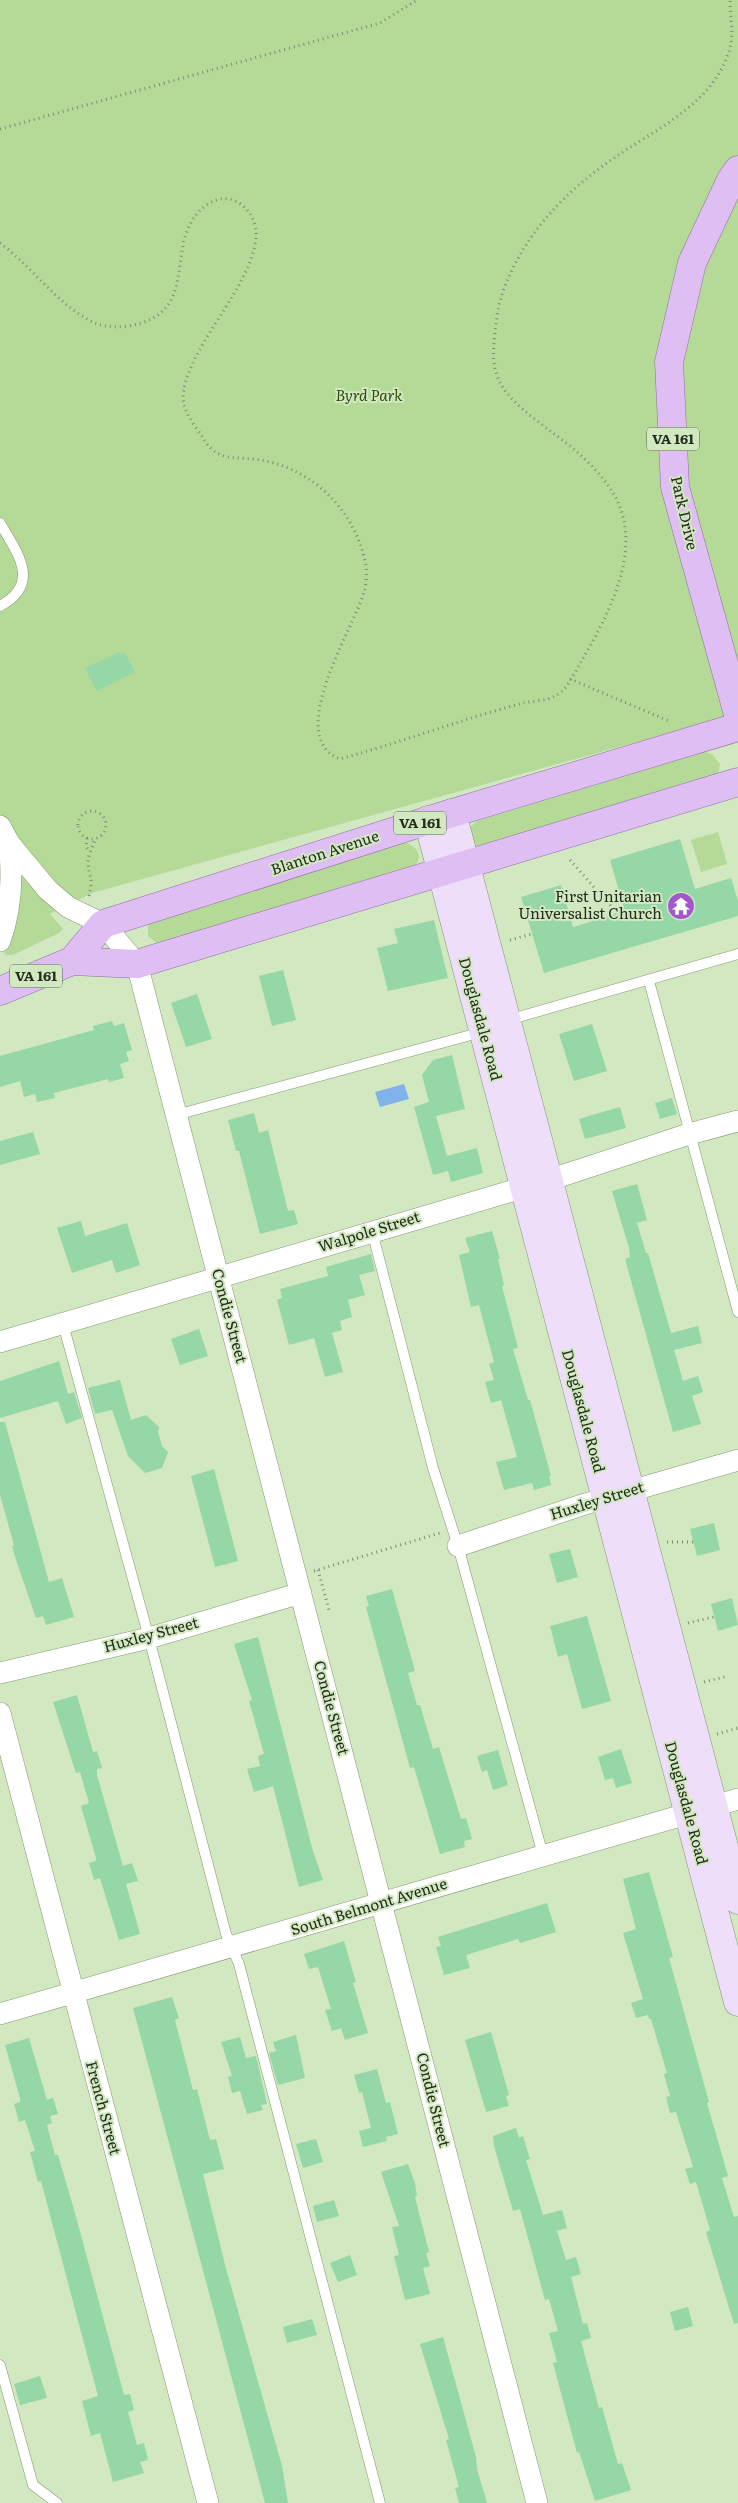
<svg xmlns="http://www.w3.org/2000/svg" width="738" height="2503" font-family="Literata,serif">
  <rect width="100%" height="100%" fill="#d1e8c1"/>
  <path fill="#b5da98" d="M0,0H738V714L92,893L50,914L63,929L59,933L13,955H6L4,952L6,945L0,939Z
    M705,752L712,754L720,764L718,775L480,848L474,845L469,828L477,821Z
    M718,832L727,864L701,872L691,840Z
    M404,842C418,846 424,858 413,868L159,945L148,936V924Z"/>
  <path fill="#81b3eb" d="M404,1084L409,1099L380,1107L375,1092Z"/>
  <path fill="#95d7a6" d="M120,652L121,655L125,653L135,672L97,691L85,668Z
    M680,839L695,889L731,878L738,901V916L544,973L521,897L561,885L573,927L625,911L610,860Z
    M434,920L448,978L388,991L377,948L398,943L394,929Z
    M283,970L296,1020L272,1026L259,976Z
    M197,994L212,1039L186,1047L171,1003Z
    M112,1021L114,1026L124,1023L132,1050L126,1052L129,1061L120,1064L124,1078L109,1082L108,1079L54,1093L55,1098L37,1102L35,1094L24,1097L20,1081L0,1087V1056L94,1030L93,1026Z
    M592,1024L607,1071L574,1081L559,1034Z
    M452,1055L465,1109L436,1116L447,1156L477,1148L483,1173L451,1182L448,1171L433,1175L414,1107L429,1102L422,1075L433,1060Z
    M672,1098L677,1114L660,1119L655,1103Z
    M620,1107L626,1128L585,1139L579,1119Z
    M254,1113L259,1133L268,1130L288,1211L294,1210L298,1224L260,1234L239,1151H236L228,1120Z
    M33,1132L40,1154L0,1165V1141Z
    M637,1184L647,1220L637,1223L646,1253H648L671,1333L698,1326L702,1343L674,1350L683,1381L698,1376L703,1392L692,1396L701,1424L673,1432L625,1259L630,1257L629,1248L612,1191Z
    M81,1221L85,1236L127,1223L140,1265L116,1273L112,1260L72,1273L57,1228Z
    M492,1231L500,1259H498L504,1285L502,1286L518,1348L513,1349L528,1400H530L551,1476H549L551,1485L534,1490L532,1483L504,1490L496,1462L517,1457L501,1400L491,1403L485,1382L494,1380L489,1364L494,1362L479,1305L471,1307L459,1255L470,1252L465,1238Z
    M371,1254L375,1271L359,1275L365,1295L348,1300L352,1317L340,1321L342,1330L332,1333L343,1372L325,1377L314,1338L289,1345L277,1300L282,1298L280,1289L328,1276L326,1267Z
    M199,1329L208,1356L180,1365L171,1339Z
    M59,1361L68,1394L74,1392L82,1418L66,1424L58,1401L0,1418V1381Z
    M120,1380L131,1420L146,1415L159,1427L158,1432L162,1446L168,1452L162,1468L145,1473L128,1456L112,1410L95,1414L88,1388Z
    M0,1422H5L49,1582L62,1578L74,1617L46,1625L43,1616L36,1618L16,1560L12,1546L14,1545L0,1495Z
    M214,1469L238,1561L215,1567L191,1476Z
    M714,1523L720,1550L697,1556L690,1529Z
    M570,1549L578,1577L557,1583L549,1554Z
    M392,1589L415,1671L408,1673L417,1705H420L433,1749L439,1747L461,1819L466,1818L472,1839L464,1841L465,1847L440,1854L414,1767L410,1768L366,1607L369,1606L366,1596Z
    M732,1598L738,1625L718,1631L711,1604Z
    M587,1616L611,1701L582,1709L567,1654L558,1657L550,1626Z
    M258,1637L312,1848L323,1880L299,1887L273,1786L254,1792L247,1769L260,1766L258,1756L264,1754L249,1701L252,1700L234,1644Z
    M77,1695L93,1752L97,1751L102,1768L97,1769V1775L123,1866L132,1863L138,1881L126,1884L140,1934L119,1940L100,1878L94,1880L89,1863L96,1861V1858L81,1806L89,1803L80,1772L76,1773L53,1702Z
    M621,1749L632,1783L616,1788L613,1778L605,1780L598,1757Z
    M498,1750L508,1785L493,1790L487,1770L482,1772L477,1756Z
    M649,1872L673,1957L669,1958L709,2102L707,2103L728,2176L722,2178L734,2217L738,2216V2323L734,2324L706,2232L710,2230L696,2182L690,2184L685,2169L693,2167L676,2112L670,2113L666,2097L670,2096L664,2074L667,2073L651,2019H649L648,2015L636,2018L631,2003L643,1999L623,1933L636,1929L623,1879Z
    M547,1903L556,1932L520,1943L518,1939L466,1955L470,1968L444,1975L436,1947L441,1946L438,1937Z
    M344,1941L356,1982L353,1983L368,2033L345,2040L341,2028L332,2031L325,2010L331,2009L318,1967L309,1969L304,1954Z
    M172,1997L179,2018L175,2020L193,2090L197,2089L210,2140L216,2139L224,2169L203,2174L225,2265L282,2466L288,2503H265L133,2008Z
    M491,2032L509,2095L506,2096L509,2106L486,2112L465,2040Z
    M296,2035L305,2078L278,2085L269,2053L276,2051L273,2042Z
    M240,2037L246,2058L256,2056L267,2104L261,2105L263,2110L247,2114L240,2091L232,2093L228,2077L232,2076L221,2042Z
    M29,2038L47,2100L53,2098L58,2114L50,2116L52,2123L47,2125L55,2155H58L75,2213L124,2395L130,2394L134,2410L128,2412L137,2445L144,2443L148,2460L140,2462L144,2473L113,2482L100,2433L91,2436L82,2401L98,2396L41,2181L38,2182L30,2152L35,2151L25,2120L19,2122L14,2104L20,2102V2098L5,2045Z
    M377,2069L386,2103L390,2102L398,2134L386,2137L387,2141L363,2147L359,2131L371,2128L362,2092L359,2093L354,2075Z
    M516,2128L519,2138L523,2136L530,2159L526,2160L543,2215L562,2210L567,2228L557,2231L566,2260L576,2257L581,2274L571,2277L583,2324L587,2323L591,2338L581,2341L599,2408L602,2407L618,2464L622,2463L631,2490L595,2501L579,2452L577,2453L553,2363L557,2362L549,2333L558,2331L549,2299L545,2300L520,2209L513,2211L494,2146L493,2136Z
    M316,2139L323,2162L303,2168L296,2144Z
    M408,2164L415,2183L417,2196L415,2197L429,2252L426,2253L430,2266L423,2268L430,2294L405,2300L394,2256L399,2255L392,2227L399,2226L381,2172Z
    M334,2200L339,2216L317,2222L313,2206Z
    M350,2255L357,2275L338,2282L330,2263Z
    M688,2307L693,2326L675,2331L670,2312Z
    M312,2319L317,2335L287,2343L283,2327Z
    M443,2337L476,2457L477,2469L487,2503H459L455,2488L459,2487L446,2440L449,2439L420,2344Z
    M40,2376L47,2398L20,2405L14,2384Z"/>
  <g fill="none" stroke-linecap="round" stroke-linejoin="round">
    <g stroke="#839773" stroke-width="11">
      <path id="lane" d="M0,523C17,553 42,583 0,606
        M649,981L738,1312
        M508,1020L738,954
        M176,1115L482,1032
        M372,1231L433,1468L458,1546L543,1855
        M63,1324L149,1638L226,1934L239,1964L380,2503
        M0,2365L33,2485L57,2503"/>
    </g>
    <g stroke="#839773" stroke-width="22">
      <path id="street" d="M0,826L9,843L48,890L68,907L103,924L137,964L537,2503
        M0,941C11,910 13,876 9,843
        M0,1342L549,1180L689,1134L738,1121
        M458,1546L585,1504L738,1460
        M0,1673L149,1638L301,1593
        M0,1713L208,2503
        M0,2014L738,1799"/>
    </g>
    <g stroke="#839773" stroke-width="29">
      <path id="secondary" d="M452,813L738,1900
        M428,820L738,2002"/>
    </g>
    <g stroke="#8f6ea3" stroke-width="29">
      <path id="primary" d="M738,170L731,180L692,263L669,362L675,487L738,714
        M72,961L103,924L439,817L738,727
        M0,991L72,961L137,964L738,782"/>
    </g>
    <path stroke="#7c8d71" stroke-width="3" stroke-dasharray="1 4" stroke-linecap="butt" d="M0,129L380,23L417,0
      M0,243C31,266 54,300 87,319C100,327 114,328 128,326C207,314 158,237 208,204C232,188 258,211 256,237C255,252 248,268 241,281C227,310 176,373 184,404C187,417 198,430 205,441C219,463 239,456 261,460C312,469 354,509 365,561C367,570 367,583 364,592C354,628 283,737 340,759C391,745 441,727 491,712C502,709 512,706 523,703C533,701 546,701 555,696C568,690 574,673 581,662C608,615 646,547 613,493C604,478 590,463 577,452C555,432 508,405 498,378C492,363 493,349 495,334C496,319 499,301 505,286C527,230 568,189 617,156C658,128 711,104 728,54C735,37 730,18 730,0
      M570,679L669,721
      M78 825a14 14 0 1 1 28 0a14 14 0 1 1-28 0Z
      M87,838L86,846L89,852
      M570,860L618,914
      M89,896C94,877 89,878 88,863C88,854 93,847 95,839
      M510,940L532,934
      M667,1542H693
      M318,1570L329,1610
      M314,1571L440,1533
      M688,1623L714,1617
      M704,1682L728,1676
      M717,1734L738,1728"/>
    <use href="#lane" stroke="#fff" stroke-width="10"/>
    <use href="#street" stroke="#fff" stroke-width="21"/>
    <use href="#secondary" stroke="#efdef9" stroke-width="28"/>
    <use href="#primary" stroke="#dfbef3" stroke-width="28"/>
  </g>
  <defs>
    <g id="temple-disc" transform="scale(1.4375)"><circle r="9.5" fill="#a258cb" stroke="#d1e8c1"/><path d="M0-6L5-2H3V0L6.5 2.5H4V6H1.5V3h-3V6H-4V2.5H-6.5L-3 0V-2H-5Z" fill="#fff"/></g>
  </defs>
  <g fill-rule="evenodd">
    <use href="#temple-disc" x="681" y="906"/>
  </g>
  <g text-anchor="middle" stroke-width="4" stroke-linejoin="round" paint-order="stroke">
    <g fill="#d1e8c1" stroke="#57644e" stroke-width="1">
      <rect x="647" y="427.5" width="52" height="23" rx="4"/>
      <rect x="394" y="811.5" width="52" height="23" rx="4"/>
      <rect x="10" y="964.5" width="52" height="23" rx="4"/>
    </g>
    <g font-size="14" font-weight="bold" fill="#232c1d">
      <text x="673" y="444">VA 161</text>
      <text x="420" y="828">VA 161</text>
      <text x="36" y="981">VA 161</text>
    </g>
    <g font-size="15" font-style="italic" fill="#2d4c04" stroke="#d1e8c1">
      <text x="369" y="401">Byrd Park</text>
    </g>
    <g font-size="15" fill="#232c1d" stroke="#d1e8c1">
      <text transform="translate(684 513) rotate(77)" y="5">Park Drive</text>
      <text transform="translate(325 853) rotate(-18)" y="5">Blanton Avenue</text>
      <text transform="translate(480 1019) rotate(75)" y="5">Douglasdale Road</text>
      <text transform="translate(369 1232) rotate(-17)" y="5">Walpole Street</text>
      <text transform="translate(229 1316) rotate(75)" y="5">Condie Street</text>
      <text transform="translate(583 1411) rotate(75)" y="5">Douglasdale Road</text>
      <text transform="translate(597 1501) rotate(-17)" y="5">Huxley Street</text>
      <text transform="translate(151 1635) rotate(-15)" y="5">Huxley Street</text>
      <text transform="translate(331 1708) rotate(75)" y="5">Condie Street</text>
      <text transform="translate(686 1803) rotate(75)" y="5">Douglasdale Road</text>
      <text transform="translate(369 1907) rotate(-17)" y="5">South Belmont Avenue</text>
      <text transform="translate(433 2100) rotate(76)" y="5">Condie Street</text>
      <text transform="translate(103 2108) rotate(75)" y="5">French Street</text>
    </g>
    <g font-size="15" fill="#232c1d" stroke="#d1e8c1" text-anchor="end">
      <text x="662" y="902">First Unitarian<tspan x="662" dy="17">Universalist Church</tspan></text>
    </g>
  </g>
</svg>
